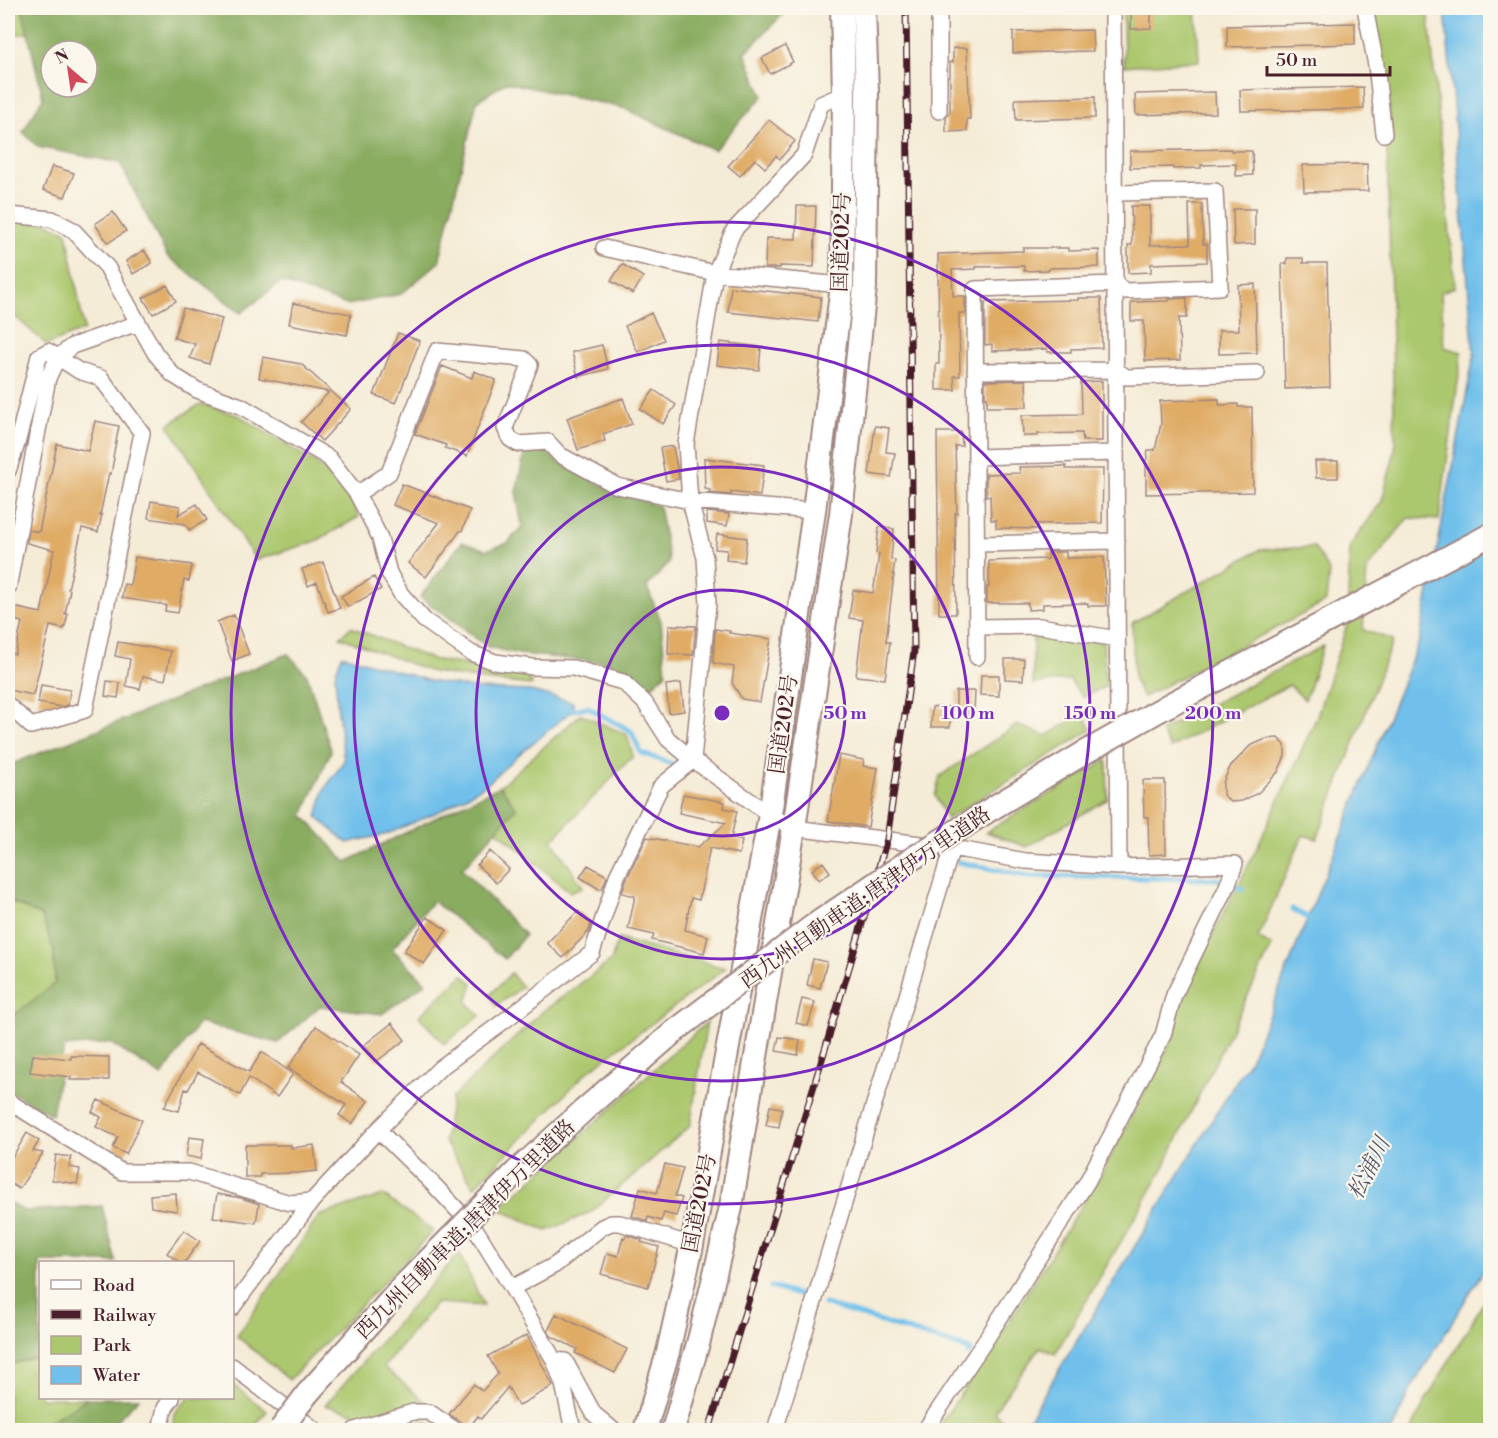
<svg xmlns="http://www.w3.org/2000/svg" width="1498" height="1438" font-family="'Libre Bodoni','Noto Serif JP',serif">
  <rect width="100%" height="100%" fill="#fbf7ec"/>
  <filter id="ink" filterUnits="userSpaceOnUse"><feTurbulence type="fractalNoise" baseFrequency=".0167" numOctaves="2"/><feDisplacementMap in="SourceGraphic" scale="12" xChannelSelector="R" yChannelSelector="G"/><feConvolveMatrix kernelMatrix="1 2 1 2 8 2 1 2 1" color-interpolation-filters="sRGB"/></filter>
  <filter id="wash" filterUnits="userSpaceOnUse"><feTurbulence type="fractalNoise" baseFrequency=".008" numOctaves="4" result="noise"/><feDisplacementMap in="SourceGraphic" scale="24" xChannelSelector="R" yChannelSelector="G"/><feGaussianBlur stdDeviation="1.35" result="paint"/><feColorMatrix in="noise" values="0 0 0 0 0 0 0 0 0 0 0 0 0 0 0 0 0 1.4 0 .05"/><feComposite in="paint" operator="in"/></filter>
  <g filter="url(#wash)">
    <rect width="100%" height="100%" fill="#f5ecd7"/>
    <path fill="#acc86e" stroke="#7b744c" stroke-width="1.5" d="M8,8H22L28,33L8,36Z
      M1123,8H1196L1199,61L1124,66Z
      M1372,8H1428L1455,287L1441,292L1444,347L1462,352L1439,520L1408,518L1367,569L1363,630L1393,640L1317,839L1303,835L1258,938L1272,946L1161,1173L1055,1354L1040,1347L994,1412L1009,1427L1006,1430H936L993,1347L1103,1171L1176,1032L1180,998L1254,854L1316,719L1347,625L1350,546L1382,501L1395,450L1387,147L1391,129L1384,65Z
      M8,221L46,222L67,232L84,330L47,345L8,310Z
      M200,404L240,416L317,464L347,492L359,517L316,541L256,560L168,425Z
      M1314,547L1329,571L1326,602L1143,697L1134,680L1132,623L1259,550Z
      M351,627L431,659L527,675L532,685L483,680L432,672L340,637Z
      M1033,633L1103,642L1106,686L1083,697L1069,680L1033,684Z
      M1323,646L1305,700L1289,685L1170,748L1161,731Z
      M1083,713L1091,730L947,819L935,796L940,776L1017,725L1047,736Z
      M581,714L627,735L633,756L552,840L583,887L570,892L496,830L516,808L500,786Z
      M1107,760L1108,799L1027,847L986,832Z
      M8,900L42,916L54,952L55,984L8,1020Z
      M618,939L726,968L587,1072L474,1187L444,1141L452,1098L542,1012L611,961Z
      M511,973L522,987L496,1006L490,995Z
      M463,975L473,983L467,1002L480,1016L444,1044L419,1016Z
      M707,1022L690,1126L591,1212L547,1231L499,1209Z
      M383,1195L433,1231L289,1380L237,1336L319,1216Z
      M459,1253L484,1306L436,1303L384,1367L425,1402L368,1417L325,1405Z
      M1490,1291V1430H1411L1427,1398Z
      M40,1356V1398H88L36,1430H8V1365Z
      M233,1385L267,1411L251,1430H172L174,1413L188,1398H232Z
      M424,1419L442,1430H404Z"/>
    <path fill="#89ac61" stroke="#6a6646" stroke-width="1.5" fill-rule="evenodd" d="M22,8H789L745,53L763,96L714,150L623,108L506,82L477,101L439,262L401,294L347,305L281,282L241,313L167,256L120,163L38,147L23,132L43,98ZM51,51H87V87H51Z
      M543,448L556,461L616,493L659,506L669,562L647,587L661,621L666,673L647,691L610,663L519,654L488,647L420,597L462,542L486,550L508,543L522,526L516,492L525,451Z
      M288,654L307,675L331,751L303,815L346,862L500,786L516,808L462,869L525,935L505,959L433,901L392,949L426,983L382,1014L320,1006L278,1043L199,1023L162,1076L110,1043L64,1047L52,1115L8,1090V1020L55,983L54,952L42,916L8,900V762L12,764Z
      M8,1202L24,1211L102,1206L116,1262H40V1356L8,1365Z
      M88,1398H139L107,1430H36Z"/>
    <path fill="#70c0eb" stroke="#5d708b" stroke-width="1.5" d="M1445,8H1490V1260L1409,1392L1392,1430H1022L1253,1054L1420,639L1474,355Z
      M342,655L430,681L479,689L531,691L573,702V710L517,756L487,784L442,810L387,834L347,843L317,817L324,790L344,761L338,712L335,674Z"/>
    <g fill="none" stroke-linecap="round" stroke-linejoin="round">
      <path stroke="#70c0eb" stroke-width="5" d="M573,710L587,707L631,731L641,753L672,764
        M958,862L1028,876L1217,879L1243,889
        M1292,909L1314,921
        M771,1287L808,1298
        M824,1304L971,1350L968,1354"/>
    </g>
    <g id="blocks">
      <path fill="#dfab65" d="M1131,8H1151V28L1131,29Z
        M1355,23V44L1227,47V26Z
        M1092,30L1093,51L1013,53V32Z
        M785,46L793,62L770,74L762,58Z
        M953,48H967L970,119H967V131L946,132V118L950,112V62H953Z
        M1363,87L1364,109L1241,111L1240,90Z
        M1215,92L1216,113L1136,115L1135,94Z
        M1095,97V118L1016,120L1015,99Z
        M769,120L795,141L780,159L776,156L765,168L755,159L740,176L728,166Z
        M1231,149V151H1252L1253,175L1236,176V164L1201,165V168L1173,169V167L1130,168V151Z
        M1367,164L1368,191L1304,192L1303,165Z
        M52,166L74,173L65,197L43,190Z
        M1189,204H1202L1203,244H1207V262L1151,264V272L1128,273V245H1132L1131,206H1150V245L1190,244Z
        M797,206H816L814,267L780,266V268H765L766,238L796,239Z
        M1233,209H1255V244L1234,245Z
        M113,212L126,231L108,243L95,224Z
        M1023,248H1068V251L1099,250V267L1049,268V270L1024,271V266L976,267V269L952,270L953,296H965V313H959L960,376H954L955,390H936V364H939L938,254L1023,251Z
        M144,250L152,263L133,274L126,261Z
        M1287,258H1303V263H1327L1330,387L1285,389L1282,264H1287Z
        M622,264L643,277L633,294L611,281Z
        M1255,284L1257,353L1219,354V330H1239L1238,285Z
        M167,285L176,301L153,314L143,298Z
        M731,287L821,297L818,322L728,312Z
        M1078,298H1101L1102,348L1071,349V352H1047V349L992,351V344L985,345V302L1078,300Z
        M1187,298V318H1179L1180,360L1145,361L1144,321H1131V302L1169,301V299Z
        M293,303L351,314L347,335L289,324Z
        M183,308L222,319L209,364L190,358L195,344L174,338Z
        M651,313L664,340L638,352L625,326Z
        M398,333L420,341L396,403L374,395Z
        M720,342L761,347L759,370L717,365Z
        M602,345L608,369L578,377L572,352Z
        M263,357L301,364L351,409L322,441L301,422L329,392L259,378Z
        M442,366L472,378L474,371L496,380L467,456L445,448L446,445L415,434Z
        M1026,380L1027,407H987V397H985V381Z
        M1102,381V441H1083L1082,433L1038,434V436H1023L1022,415L1082,414L1081,382Z
        M654,390L676,405L663,424L640,409Z
        M623,398L632,424L603,434L605,441L578,450L567,418Z
        M1219,399V405L1238,404V407H1252L1253,492L1146,494V462L1148,450H1155L1161,424L1160,401Z
        M95,421L119,426L113,457L114,458L111,474L109,473L100,515H102L98,532L82,528L68,589L70,590L65,614H68L64,629L50,626L33,695L8,690V667L10,653L15,654L22,622L10,619L13,607L41,613L54,550L27,543L29,530L39,532L57,444L88,451Z
        M875,426L889,428L886,452L895,453L891,477L869,474Z
        M937,432H961L962,446H955L957,513H955L956,614H939Z
        M673,446L679,479L666,481L660,448Z
        M704,458L764,465L760,496L731,492V495L709,493L710,490L705,489Z
        M1315,461H1338V478H1316Z
        M1066,466V469H1103L1102,523L1037,524V529L996,528V520H991L990,496H986V474L1020,473L1019,467Z
        M402,484L470,510L462,531H460L426,577L408,563L439,523L393,505Z
        M151,501L180,506L178,515L197,504L207,520L189,530L185,524L148,518Z
        M707,512L729,514L727,526L707,523Z
        M879,527L894,529L891,559L895,560L893,574H894L886,642H890L885,679L856,676L863,620L849,618L853,590L873,593L879,554L876,553Z
        M717,534L747,538L744,562L726,560L727,550L715,549Z
        M1048,552H1066V558L1104,557L1106,606H1088V603L1043,604V609L1028,610V603H987V587H989V561L1048,559Z
        M135,557L192,565L189,581L184,580L178,613L165,611L166,605L122,598L124,584L130,585Z
        M323,562L340,608L328,612L317,582L308,586L302,569Z
        M374,577L381,589L348,607L341,596Z
        M234,615L249,654L232,661L217,622Z
        M669,625L696,626L693,655L668,654Z
        M715,629L730,631L729,633L771,639L760,702L742,699L732,683L734,667L713,663Z
        M118,642L171,651L165,680L143,676L140,689L126,686L130,659L115,656Z
        M1005,659H1024L1023,680L1005,679Z
        M981,675H999V696L980,695Z
        M107,681L120,683L118,698L105,696Z
        M681,683L684,711L669,713L666,685Z
        M41,685L70,690L68,705L62,707L38,703Z
        M956,691H975L974,711H956Z
        M932,707H950V727H931Z
        M1278,738L1285,745V756L1278,772L1258,793L1242,801L1231,802L1223,795V783L1230,767L1250,746L1266,739Z
        M839,755L864,760L863,766L878,768L868,827L828,821Z
        M1143,780H1165L1166,854L1149,855L1148,817H1144Z
        M683,794L725,802L724,808L737,811L731,838L742,841L739,854L710,848L699,900L691,898L685,930L708,936L704,953L652,940L654,935L628,929L635,896L622,893L626,880L647,837L698,847L726,823L679,813Z
        M490,851L509,869L496,883L477,865Z
        M823,862L830,872L819,880L812,870Z
        M588,865L607,876L602,889H599L580,877Z
        M578,911L591,923L589,931L563,958L547,943Z
        M427,917L447,930L424,964L404,951Z
        M813,959L827,962L820,988L807,985Z
        M802,999L815,1002L808,1026L796,1023Z
        M392,1023L405,1040L377,1061L364,1045Z
        M316,1026L359,1055L341,1082L368,1101L352,1124L339,1115L346,1105L288,1068Z
        M779,1037L800,1040L798,1055L776,1051Z
        M198,1044L249,1072L262,1052L293,1074L277,1097L249,1078L240,1095L198,1072L188,1090L185,1089L179,1111L164,1107Z
        M33,1055L71,1059V1056L109,1057V1080H70L71,1077L30,1072Z
        M98,1100L142,1120L126,1154L113,1148L118,1137L96,1127L101,1117L92,1112Z
        M770,1106L782,1108L779,1127L766,1125Z
        M27,1133L39,1141L33,1151L43,1153L19,1189L8,1182V1164Z
        M189,1137L204,1139L201,1159L186,1156Z
        M245,1145H291V1148L314,1145L317,1171L296,1173L260,1174V1177H245Z
        M56,1155L71,1157L69,1167L80,1169L77,1184L52,1180Z
        M665,1164L683,1168L675,1196L682,1198L676,1216L664,1213L661,1221L648,1217L647,1221L632,1216L640,1188L657,1193Z
        M176,1193L177,1211L151,1207L150,1195Z
        M217,1194L241,1198L259,1204L256,1223L213,1217Z
        M184,1230L200,1241L184,1263H181L167,1253Z
        M626,1235L642,1240L641,1242L659,1247L648,1287L601,1274L607,1253L618,1256L623,1237L625,1238Z
        M556,1314L627,1349L615,1373L575,1353L577,1349L551,1336L548,1331Z
        M527,1335L553,1386L518,1406L508,1387L481,1419L478,1416L467,1430L461,1422L449,1414L474,1384L482,1391L498,1374L488,1356Z"/>
    </g>
  </g>
  <g filter="url(#ink)">
    <use href="#blocks" fill-opacity="0" stroke="#a08681" stroke-width="1.5"/>
    <g fill="none" stroke-linecap="round" stroke-linejoin="round">
      <g stroke="#a08681" stroke-width="18">
        <path id="minor" d="M939,8V111
          M1113,8L1119,867
          M1365,8L1376,65L1384,134
          M8,215L52,219L73,230L107,267L155,353L173,375L197,390L241,406L329,458L357,494L371,520L380,538L389,573L401,594L424,620L471,653L495,662L533,667L573,668L623,682L645,703L668,739L693,760L770,815L794,828L952,848L1026,861L1119,867L1235,864L1226,889L1174,995L1163,1035L1087,1182L985,1341L925,1430
          M604,248L715,273L842,285
          M975,371L1116,370L1126,377L1257,373
          M976,457L1116,453
          M8,471L17,444L39,356L48,351L79,371L101,378L142,433L85,710L31,726L8,705
          M357,494L389,473L437,351L524,359L530,365L505,428L510,439L518,444L548,442L560,455L617,486L690,501L814,511
          M977,544L1117,541
          M8,588L48,378L58,357L72,346L138,323
          M977,627L1040,626L1117,639
          M977,657L975,289L1115,284L1125,291L1220,287L1215,191L1115,193
          M8,1101L122,1172H189L290,1203L312,1201
          M378,1130L436,1187L476,1230L512,1288L554,1360L563,1384L573,1430
          M512,1288L555,1265L602,1227L611,1223H620L692,1245
          M232,1308L312,1201L378,1130L440,1068L504,1021L592,953L617,876L661,786L693,760L708,604L705,558L690,501L686,444L715,273L734,230L804,155L821,104L844,94
          M554,1360L565,1361L594,1414L613,1430
          M232,1366L315,1430
          M160,1430L165,1408L172,1398
          M355,1430L413,1412H429L455,1430
          M775,1430L952,848"/>
      </g>
      <g stroke="#a08681" stroke-width="26">
        <path id="highway" d="M1167,706L1490,535
          M991,809L1084,753
          M516,1172L584,1110L675,1031
          M307,1394L404,1285
          M645,1430L668,1352L692,1245L770,815L814,511L842,285L844,94L842,8
          M673,1430L699,1340L731,1207L794,828L841,514L865,287L867,92L864,8"/>
      </g>
      <use href="#minor" stroke="#fff" stroke-width="15"/>
      <use href="#highway" stroke="#fff" stroke-width="22"/>
      <g stroke="#4a1f2b" stroke-width="7">
        <path id="rail" d="M709,1430L826,1046L887,839L914,651L906,8"/>
      </g>
      <use href="#rail" stroke="#fbf7ec" stroke-width="4.5" stroke-dasharray="14" stroke-linecap="butt"/>
      <g stroke="#a08681" stroke-width="26" stroke-linecap="butt">
        <path id="highway-bridge" d="M1084,753L1167,706
          M675,1031L813,926L907,862L991,809
          M404,1285L516,1172
          M281,1429L307,1394"/>
      </g>
      <use href="#highway-bridge" stroke="#fff" stroke-width="22"/>
    </g>
  </g>
  <g fill="none" stroke="#7b2cbf" stroke-width="3">
    <circle cx="722" cy="713" r="123"/>
    <circle cx="722" cy="713" r="246"/>
    <circle cx="722" cy="713" r="368"/>
    <circle cx="722" cy="713" r="491"/>
  </g>
  <g text-anchor="middle" stroke-width="4.5" stroke-linejoin="round" paint-order="stroke">
    <g font-size="21" fill="#4a1f2b" stroke="#fbf7ec">
      <text transform="translate(841 242) rotate(-88)" y="7">国道202号</text>
      <text transform="translate(783 724) rotate(-82)" y="7">国道202号</text>
      <text transform="translate(865 897) rotate(-35)" y="7">西九州自動車道;唐津伊万里道路</text>
      <text transform="translate(699 1203) rotate(-79)" y="7">国道202号</text>
      <text transform="translate(465 1229) rotate(-45)" y="7">西九州自動車道;唐津伊万里道路</text>
    </g>
    <g font-size="22" font-style="italic" fill="#57576e" stroke="#fbf7ec">
      <text transform="translate(1368 1168) rotate(-63)" y="8">松浦川</text>
    </g>
  </g>
  <circle cx="722" cy="713" r="9" fill="#7b2cbf" stroke="#fbf7ec" stroke-width="3"/>
  <g font-size="18" text-anchor="middle" font-weight="bold" fill="#7b2cbf" stroke="#fbf7ec" stroke-width="4.5" stroke-linejoin="round" paint-order="stroke">
    <text x="845" y="719">50 m</text>
    <text x="968" y="719">100 m</text>
    <text x="1090" y="719">150 m</text>
    <text x="1213" y="719">200 m</text>
  </g>
  <rect width="1498" height="1438" fill="none" stroke="#fbf7ec" stroke-width="30"/>
  <rect x="39" y="1261" width="195" height="138" fill="#fbf7ec" stroke="#b4a19f" stroke-width="1.5"/>
  <rect x="51" y="1280" width="30" height="9" fill="#ffffff" stroke="#b4a19f" stroke-width="1.5"/>
  <text x="93" y="1291" font-size="18" fill="#4a1f2b">Road</text>
  <rect x="51" y="1310" width="30" height="9" fill="#4a1f2b" stroke="#b4a19f" stroke-width="1.5"/>
  <text x="93" y="1321" font-size="18" fill="#4a1f2b">Railway</text>
  <rect x="51" y="1336" width="30" height="18" fill="#acc86e" stroke="#b4a19f" stroke-width="1.5"/>
  <text x="93" y="1351" font-size="18" fill="#4a1f2b">Park</text>
  <rect x="51" y="1366" width="30" height="18" fill="#70c0eb" stroke="#b4a19f" stroke-width="1.5"/>
  <text x="93" y="1381" font-size="18" fill="#4a1f2b">Water</text>
  <g transform="translate(69 69) rotate(331)"><circle r="28" fill="#fbf7ec" stroke="#b4a19f" stroke-width="1.5"/>
  <path d="M0-4.5L10 22L0 15L-10 22Z" fill="#d1495b"/>
  <text y="-9" font-size="16" font-weight="bold" text-anchor="middle" fill="#4a1f2b">N</text>
  </g>
  <path d="M1267 66v9h123v-9" fill="none" stroke="#4a1f2b" stroke-width="3"/>
  <text x="1276" y="66" font-size="18" fill="#4a1f2b" stroke="#fbf7ec" stroke-width="4.5" paint-order="stroke">50 m</text>
</svg>
